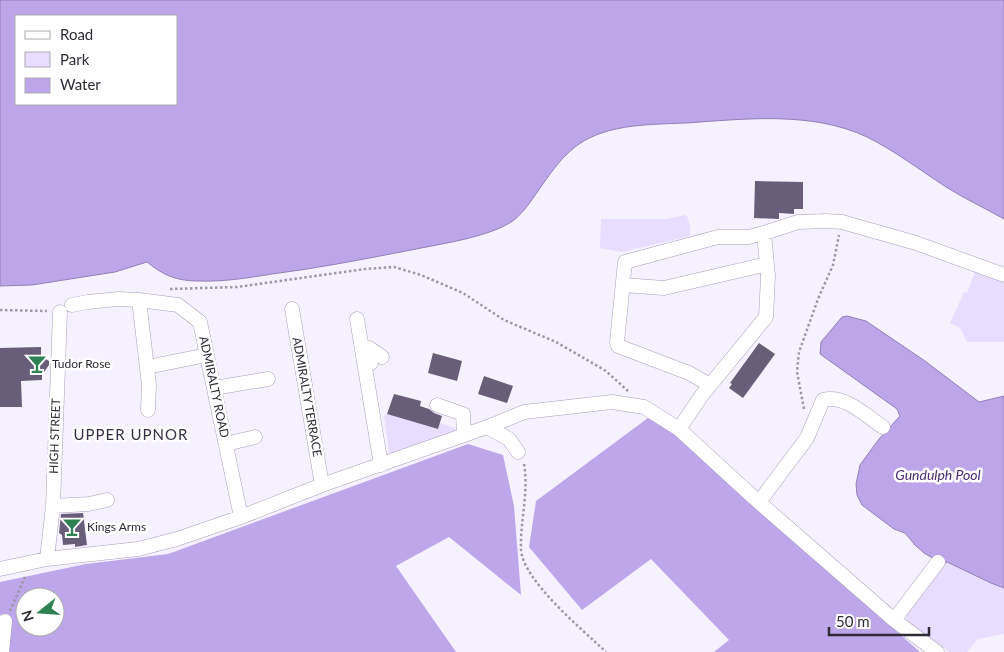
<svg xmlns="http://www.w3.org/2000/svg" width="1004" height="652" font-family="Lato,sans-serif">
  <rect width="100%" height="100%" fill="#f6f1ff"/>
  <path fill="#e8ddff" d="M685,215L687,216L690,225V236L621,252L600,248L601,219H667Z
    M976,269L1004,280V342H967L960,328L950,323L964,292L967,293Z
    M387,414L438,429L440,423L455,428L456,438L398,456L389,452L384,416Z
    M945,562L1004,588V634L978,639L967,652H950L912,629C906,622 905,618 909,610Z"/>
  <path fill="#bea6eb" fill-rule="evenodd" d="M652,415L920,652H714L729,640L651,559L582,610L529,547L536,501Z
    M468,444L503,455L514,506L521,595L449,537L396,566L456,652H0V582L86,564L168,554ZM25,597H55V627H25Z"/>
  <path fill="#bda5ea" stroke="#9280b4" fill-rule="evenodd" d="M0,0H1004V219C985,208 965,199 946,187C920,170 895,151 867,137C812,111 745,119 686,123C663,124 639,124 616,129C575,138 561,158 538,191C531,201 524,212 514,220C491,237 440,244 411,250C365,259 319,268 272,274C248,278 223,282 198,281C176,281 163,275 147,262L115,272L32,285L0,286ZM16,16H176V104H16Z
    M847,316L866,321L925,361L979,402L1004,396V588L991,583L947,562L943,564L924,553L915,545L905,533L894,529L862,505L857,495L856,484L860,465L879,439L900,416L897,409L820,354L821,342L842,317Z"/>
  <path fill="#685e7a" d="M755,181L803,182V209H794V214L779,213V219L754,218Z
    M759,343L775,354L743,398L729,388L732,384L730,383Z
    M41,347V356L49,361V365L42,375V380L21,381L22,407H0V348Z
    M433,353L462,361L457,381L428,373Z
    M484,376L513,386L507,403L478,394Z
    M394,394L421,401L420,406L429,409L434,413L442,416L438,429L387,414Z
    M83,513L87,545L75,547V544L63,545L62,535L59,533L61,514Z"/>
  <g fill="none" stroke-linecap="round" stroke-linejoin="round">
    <g stroke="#a89ebd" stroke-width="15">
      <path id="minor" d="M623,285L664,288L767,264
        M139,300L149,385L148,410
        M72,305L88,302L118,299L139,300L178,305L200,322L241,517
        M292,309L322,485
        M357,319L381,465
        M371,363L369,348L382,357
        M157,365L207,355
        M710,385L689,373L618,346L617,342L625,262L718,237H749L764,233
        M214,388L268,379
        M437,405L463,414L464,435
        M487,427L509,439L518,452
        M679,429L702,395L766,317L768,276L764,233L798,222L826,221L842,222L916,243L1004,275
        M226,444L255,437
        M759,502L807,438L823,400C845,394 866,416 883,427
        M53,506L89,504L107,500
        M47,559L53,506L60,312
        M0,569L47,559L138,549L177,539L241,517L322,485L490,426L524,412L612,402L644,407L679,429L753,497L894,620L937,652
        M894,620L938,562
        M2,652L5,621"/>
    </g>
    <path stroke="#9b97a4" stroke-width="2.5" stroke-dasharray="2.5 2.5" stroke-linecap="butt" d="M170,289L237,287L365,269L394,267L421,275L463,293L504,320L556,342L606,371L628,391
      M0,310L47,311
      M804,409L797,372L799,352L818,299L833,265L839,235
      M524,464C529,493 520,520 521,549C522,580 583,630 606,652
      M10,611L25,577"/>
    <use href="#minor" stroke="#fff" stroke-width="14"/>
  </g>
  <defs>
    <g id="bar-bare" transform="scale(1.5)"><path d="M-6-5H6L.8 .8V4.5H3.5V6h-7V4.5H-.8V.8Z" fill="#2d8153" stroke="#fff" stroke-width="2.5" paint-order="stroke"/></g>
  </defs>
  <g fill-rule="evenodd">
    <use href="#bar-bare" x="37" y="364"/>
    <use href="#bar-bare" x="72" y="527"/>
  </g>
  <g text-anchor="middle" stroke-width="5" stroke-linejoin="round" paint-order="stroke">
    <g font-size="12" fill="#2e2a36" stroke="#fff" text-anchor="start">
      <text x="52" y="368">Tudor Rose</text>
      <text x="87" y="531">Kings Arms</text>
    </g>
    <g font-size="12" fill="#2e2a36" stroke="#fff">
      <text transform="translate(214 387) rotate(78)" y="4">ADMIRALTY ROAD</text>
      <text transform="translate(307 397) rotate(80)" y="4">ADMIRALTY TERRACE</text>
      <text transform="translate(55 436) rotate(-88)" y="4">HIGH STREET</text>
    </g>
    <g font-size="14" font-style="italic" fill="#4c2a79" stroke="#fff">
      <text x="938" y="480">Gundulph Pool</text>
    </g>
    <g font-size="15" letter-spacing="1" fill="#362d46" stroke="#fff">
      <text x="131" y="440">UPPER UPNOR</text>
    </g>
  </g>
  <rect x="15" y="15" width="162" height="90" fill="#ffffff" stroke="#abaaaf"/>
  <rect x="25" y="31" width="25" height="8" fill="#ffffff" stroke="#abaaaf"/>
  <text x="60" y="40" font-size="15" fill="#2e2a36">Road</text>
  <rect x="25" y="52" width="25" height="15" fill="#e8ddff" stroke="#abaaaf"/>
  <text x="60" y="65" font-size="15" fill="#2e2a36">Park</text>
  <rect x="25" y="78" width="25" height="15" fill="#bda5ea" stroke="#abaaaf"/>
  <text x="60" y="90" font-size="15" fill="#2e2a36">Water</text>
  <g transform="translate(40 612) rotate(253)"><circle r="24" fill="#ffffff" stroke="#abaaaf"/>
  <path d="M0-4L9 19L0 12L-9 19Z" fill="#2d8153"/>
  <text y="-8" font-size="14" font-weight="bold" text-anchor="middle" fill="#2e2a36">N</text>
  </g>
  <path d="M829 627v8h100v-8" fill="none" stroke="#2e2a36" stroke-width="2.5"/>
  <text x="836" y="627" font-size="15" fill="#2e2a36" stroke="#ffffff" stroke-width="4" paint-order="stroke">50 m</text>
</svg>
